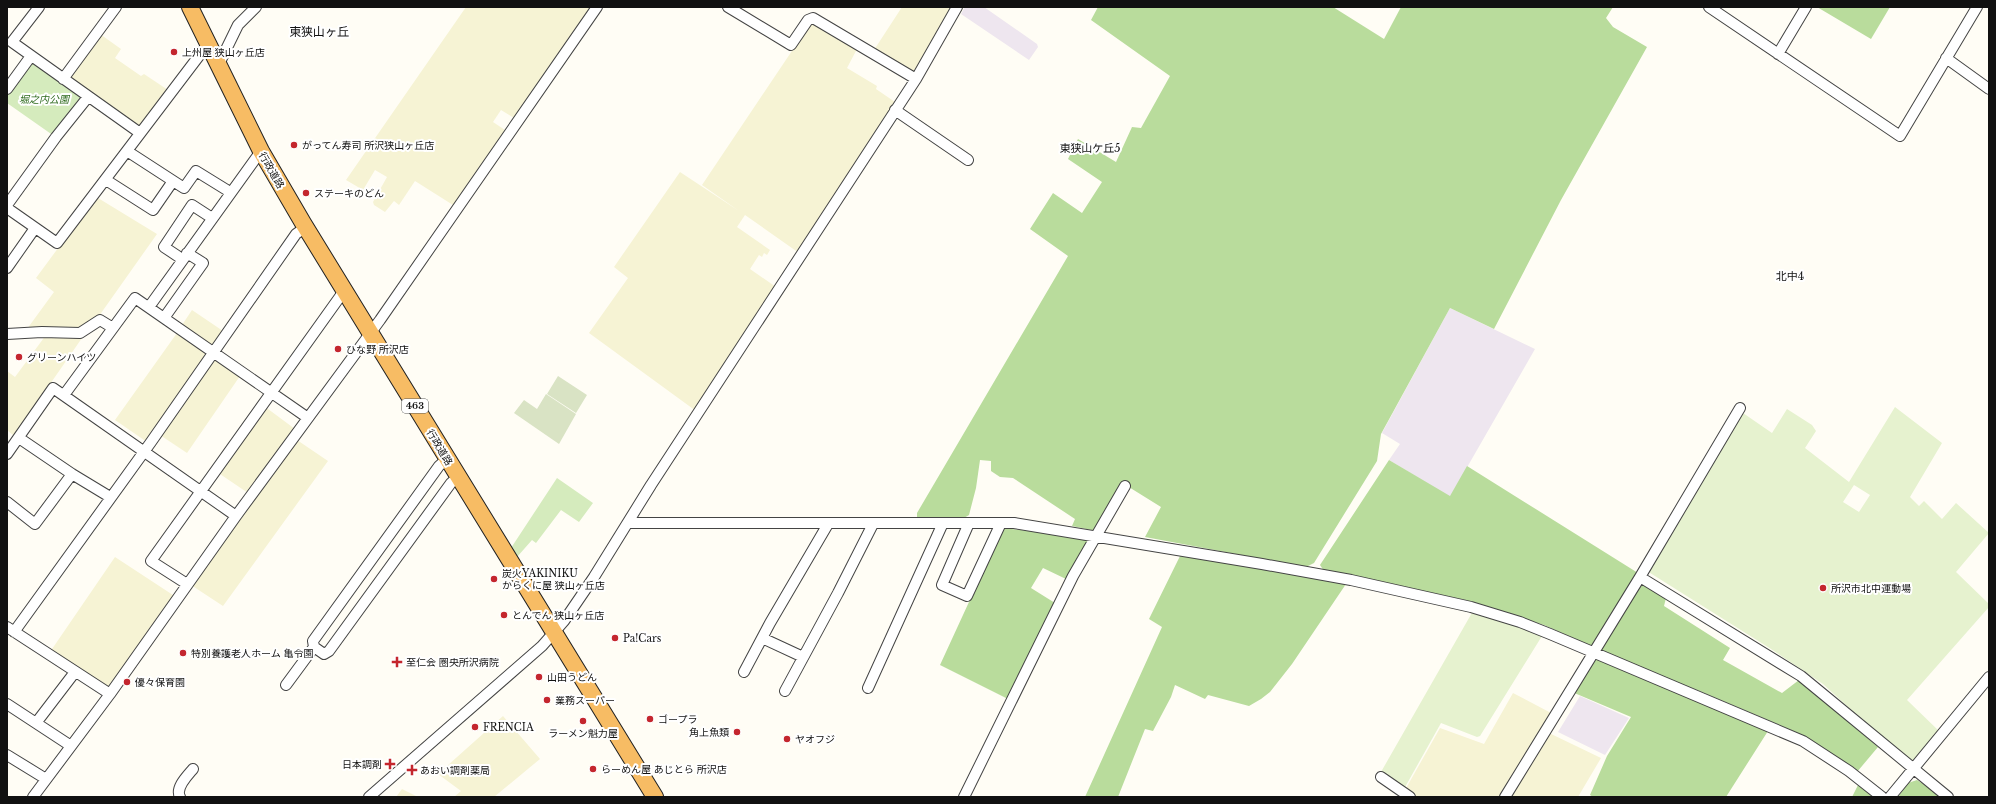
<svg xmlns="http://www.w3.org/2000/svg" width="1996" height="804" font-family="'Libre Baskerville','Noto Sans JP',serif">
  <rect width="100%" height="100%" fill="#fffdf5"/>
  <path fill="#eee6ef" d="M965,7H984L1037,44L1038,47L1029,60L961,14Z
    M1450,308L1535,349L1450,497L1389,460L1400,444L1382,433Z
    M1580,696L1629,718L1605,755L1558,732Z"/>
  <path fill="#f6f3d4" d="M466,7H592L514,118L501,110L493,122L505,130L453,205L415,181L399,205L394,201L385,212L374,205L373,202L387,177L375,170L363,190L346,180Z
    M902,7H952L916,70L911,72L874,50Z
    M810,24H815L857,49L847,68L877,86L876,89L895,102L799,253L745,215L737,227L770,250L767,255L764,253L762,257L759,255L750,269L776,287L696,411L589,333L628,278L614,267L680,172L739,211L702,185Z
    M100,34L121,49L115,58L141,76L144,74L168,90L138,128L71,79V76Z
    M95,198H98L157,234L99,316L79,331L27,329L54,292L36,278Z
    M192,310L223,331L214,344L211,345L182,325Z
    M177,333L206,352L207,355L147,440H144L115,420Z
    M46,335L82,338L14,436L7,430V371L15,377Z
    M216,359L240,376L187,453L160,435L213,360Z
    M264,406L295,429L248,493L217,472Z
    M297,440L328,461L223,606L191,585Z
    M115,557L176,597L108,688L50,652Z
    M1513,693L1553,714L1503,797H1414L1405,790L1440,728L1484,744Z
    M503,716L540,759L494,797H454L461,791L438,774Z
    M1547,732L1601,758L1578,797H1509Z
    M402,789L418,797H396Z"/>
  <path fill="#d5ebbd" d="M30,63H34L80,95L81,99L54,136L7,103V94Z
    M557,478L593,503L579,522L561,510L536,543L532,540L517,557L511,548Z"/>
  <path fill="#b9dc9c" d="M1098,7H1333L1384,39L1401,7H1613L1606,18L1613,27L1647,47L1561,200L1494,329L1450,308L1381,434L1377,461L1314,563L1306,567L1145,537L1161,507L1124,484L1096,531L1072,526L1075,519L1013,478L1000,477L991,471V461L980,460L976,488L969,515L964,518L917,519V513L1068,256L1030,229L1053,193L1082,213L1102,182L1068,159L1078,139L1116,162L1132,127L1141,128L1170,76L1091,20Z
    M1817,7H1890L1871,39Z
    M1389,460L1450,496L1467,466L1638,573L1634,580L1666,598L1664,606L1730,648L1723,660L1782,693L1799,680L1878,747L1857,772L1805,736L1697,690L1657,676L1544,625L1465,600L1324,571L1320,565Z
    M1003,528L1085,537L1088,543L1066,579L1043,568L1031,588L1055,603L1008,699L940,665Z
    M1181,554L1346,584L1292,664L1270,692L1261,699L1249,706L1208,695L1205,699L1175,685L1171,697L1153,731L1145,729L1118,797H1085L1162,627L1149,619Z
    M1594,658L1652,683L1697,699L1768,731L1726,797H1593L1590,795L1607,756L1631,717L1572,692Z
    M1917,780L1943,797H1898L1908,783Z
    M1858,785L1875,797H1852Z"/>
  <path fill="#d9e3c4" d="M558,376L587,395L576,413L547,394Z
    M546,394L576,414L559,444L514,413L524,400L537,409Z"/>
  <path fill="#e6f2cf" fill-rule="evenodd" d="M1895,407L1942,443L1910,497L1919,506L1924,501L1942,519L1956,503L1989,533L1956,572L1989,604V607L1907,700L1940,732L1911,765L1823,684L1771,649L1647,571L1743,413L1772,433L1787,409L1812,425L1816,431L1805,448L1849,482ZM1854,485L1870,495L1859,512L1843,502Z
    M1473,611L1504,620L1542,636L1480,736L1477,737L1441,723L1404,789L1381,772Z"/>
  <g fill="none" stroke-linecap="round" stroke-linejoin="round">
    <g stroke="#444" stroke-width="12">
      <path id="minor" d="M39,7L12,42L140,133
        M728,7L791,45L808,20L813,18L916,79
        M1709,7L1900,136L1977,7
        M1778,54L1806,7
        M1946,58L1989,89
        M218,66L238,25L256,7
        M63,79L116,7
        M7,89L31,56
        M895,110L968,160
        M127,151L184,188L196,171L230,192
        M106,180L153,210L173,181
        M7,205L56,137L88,97
        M7,208L57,243L208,44
        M182,259L164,247L192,205L212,218
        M7,268L35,228
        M149,307L261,151
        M164,318L203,263L187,253
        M7,334L42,332L80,333L100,320L113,328
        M64,395L135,298L308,418
        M19,438L72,474L110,497
        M7,454L53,388L236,516
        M7,502L35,524L72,474
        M628,523H1014L1262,564L1351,580L1471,607L1520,622L1550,634L1803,741L1849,771L1882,797
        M969,523L942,585L967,596L1001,523
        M1640,577L1801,676L1948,797
        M187,584L151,561L344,291
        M7,627L110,694
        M14,632L151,442L296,234L306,227
        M762,638L803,657
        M314,647L324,654L329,651L451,483L458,477
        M744,672L770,623L828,524
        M286,685L314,647L313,641L439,466L447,459
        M868,688L943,523
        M785,691L838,593L873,524
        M7,704L71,746
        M36,723L75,672
        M7,755L46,779
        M1381,777L1410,797
        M33,797L110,694L236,516L380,320L597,7
        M180,797C175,788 187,776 193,769
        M369,797L542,646L564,621L594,577L651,485L916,79L957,7
        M964,797L1073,576L1125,486
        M1505,797L1640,577L1740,408
        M1890,797L1989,677"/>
    </g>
    <g stroke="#222" stroke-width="18">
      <path id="trunk" d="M190,7L261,151L303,223L655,797"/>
    </g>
    <use href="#minor" stroke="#fff" stroke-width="10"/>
    <use href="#trunk" stroke="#f7bc64" stroke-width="16"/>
  </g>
  <g fill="#c4262e" stroke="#fff" stroke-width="1.5">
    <circle cx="174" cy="52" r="4"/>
    <circle cx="294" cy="145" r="4"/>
    <circle cx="306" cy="193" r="4"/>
    <circle cx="338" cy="349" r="4"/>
    <circle cx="19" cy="357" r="4"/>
    <circle cx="494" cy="579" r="4"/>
    <circle cx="1823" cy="588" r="4"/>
    <circle cx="504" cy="615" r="4"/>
    <circle cx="615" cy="638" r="4"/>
    <circle cx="183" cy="653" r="4"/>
    <path d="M395 656h4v4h4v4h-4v4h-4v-4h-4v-4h4z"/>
    <circle cx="539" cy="677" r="4"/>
    <circle cx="127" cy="682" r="4"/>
    <circle cx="547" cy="700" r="4"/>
    <circle cx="650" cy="719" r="4"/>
    <circle cx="583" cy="721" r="4"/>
    <circle cx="475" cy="727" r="4"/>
    <circle cx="737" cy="732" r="4"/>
    <circle cx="787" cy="739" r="4"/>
    <path d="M388 758h4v4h4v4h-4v4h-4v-4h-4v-4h4z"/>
    <circle cx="593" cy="769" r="4"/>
    <path d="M410 764h4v4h4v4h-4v4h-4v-4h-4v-4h4z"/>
  </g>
  <g text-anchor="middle" stroke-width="4" stroke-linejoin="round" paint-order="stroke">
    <rect fill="#fff" stroke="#585858" stroke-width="1" x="402" y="399" width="26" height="14" rx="3"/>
    <g font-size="9" font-weight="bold" fill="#111">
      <text x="415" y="409">463</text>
    </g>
    <g font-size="10" fill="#111" stroke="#fff" text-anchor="start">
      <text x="182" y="56">上州屋 狭山ヶ丘店</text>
      <text x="302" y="149">がってん寿司 所沢狭山ヶ丘店</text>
      <text x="314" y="197">ステーキのどん</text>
      <text x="346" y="353">ひな野 所沢店</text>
      <text x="27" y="361">グリーンハイツ</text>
      <text x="502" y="577">炭火YAKINIKU<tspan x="502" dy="12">からくに屋 狭山ヶ丘店</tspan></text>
      <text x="1831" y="592">所沢市北中運動場</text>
      <text x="512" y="619">とんでん 狭山ヶ丘店</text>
      <text x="623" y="642">Pa!Cars</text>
      <text x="191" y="657">特別養護老人ホーム 亀令園</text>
      <text x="406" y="666">至仁会 圏央所沢病院</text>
      <text x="547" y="681">山田うどん</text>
      <text x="135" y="686">優々保育園</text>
      <text x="555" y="704">業務スーパー</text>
      <text x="658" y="723">ゴープラ</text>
      <text x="483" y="731">FRENCIA</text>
      <text x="729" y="736" text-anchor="end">角上魚類</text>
      <text x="583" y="737" text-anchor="middle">ラーメン魁力屋</text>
      <text x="795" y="743">ヤオフジ</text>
      <text x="382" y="768" text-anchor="end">日本調剤</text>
      <text x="601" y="773">らーめん屋 あじとら 所沢店</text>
      <text x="420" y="774">あおい調剤薬局</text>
    </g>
    <g font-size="10" font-style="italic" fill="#2f6b1f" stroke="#fff">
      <text x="44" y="103">堀之内公園</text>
    </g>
    <g font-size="10" fill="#111" stroke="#fff">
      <text transform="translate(272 170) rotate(60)" y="4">行政道路</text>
      <text transform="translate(440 447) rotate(59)" y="4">行政道路</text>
    </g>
    <g font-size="11" fill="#111" stroke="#fff">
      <text x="1090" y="152">東狭山ケ丘5</text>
      <text x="1790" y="280">北中4</text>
    </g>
    <g font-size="12" fill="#111" stroke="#fff">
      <text x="319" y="36">東狭山ヶ丘</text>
    </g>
  </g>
  <rect width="1996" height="804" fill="none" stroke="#111111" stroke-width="16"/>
</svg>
